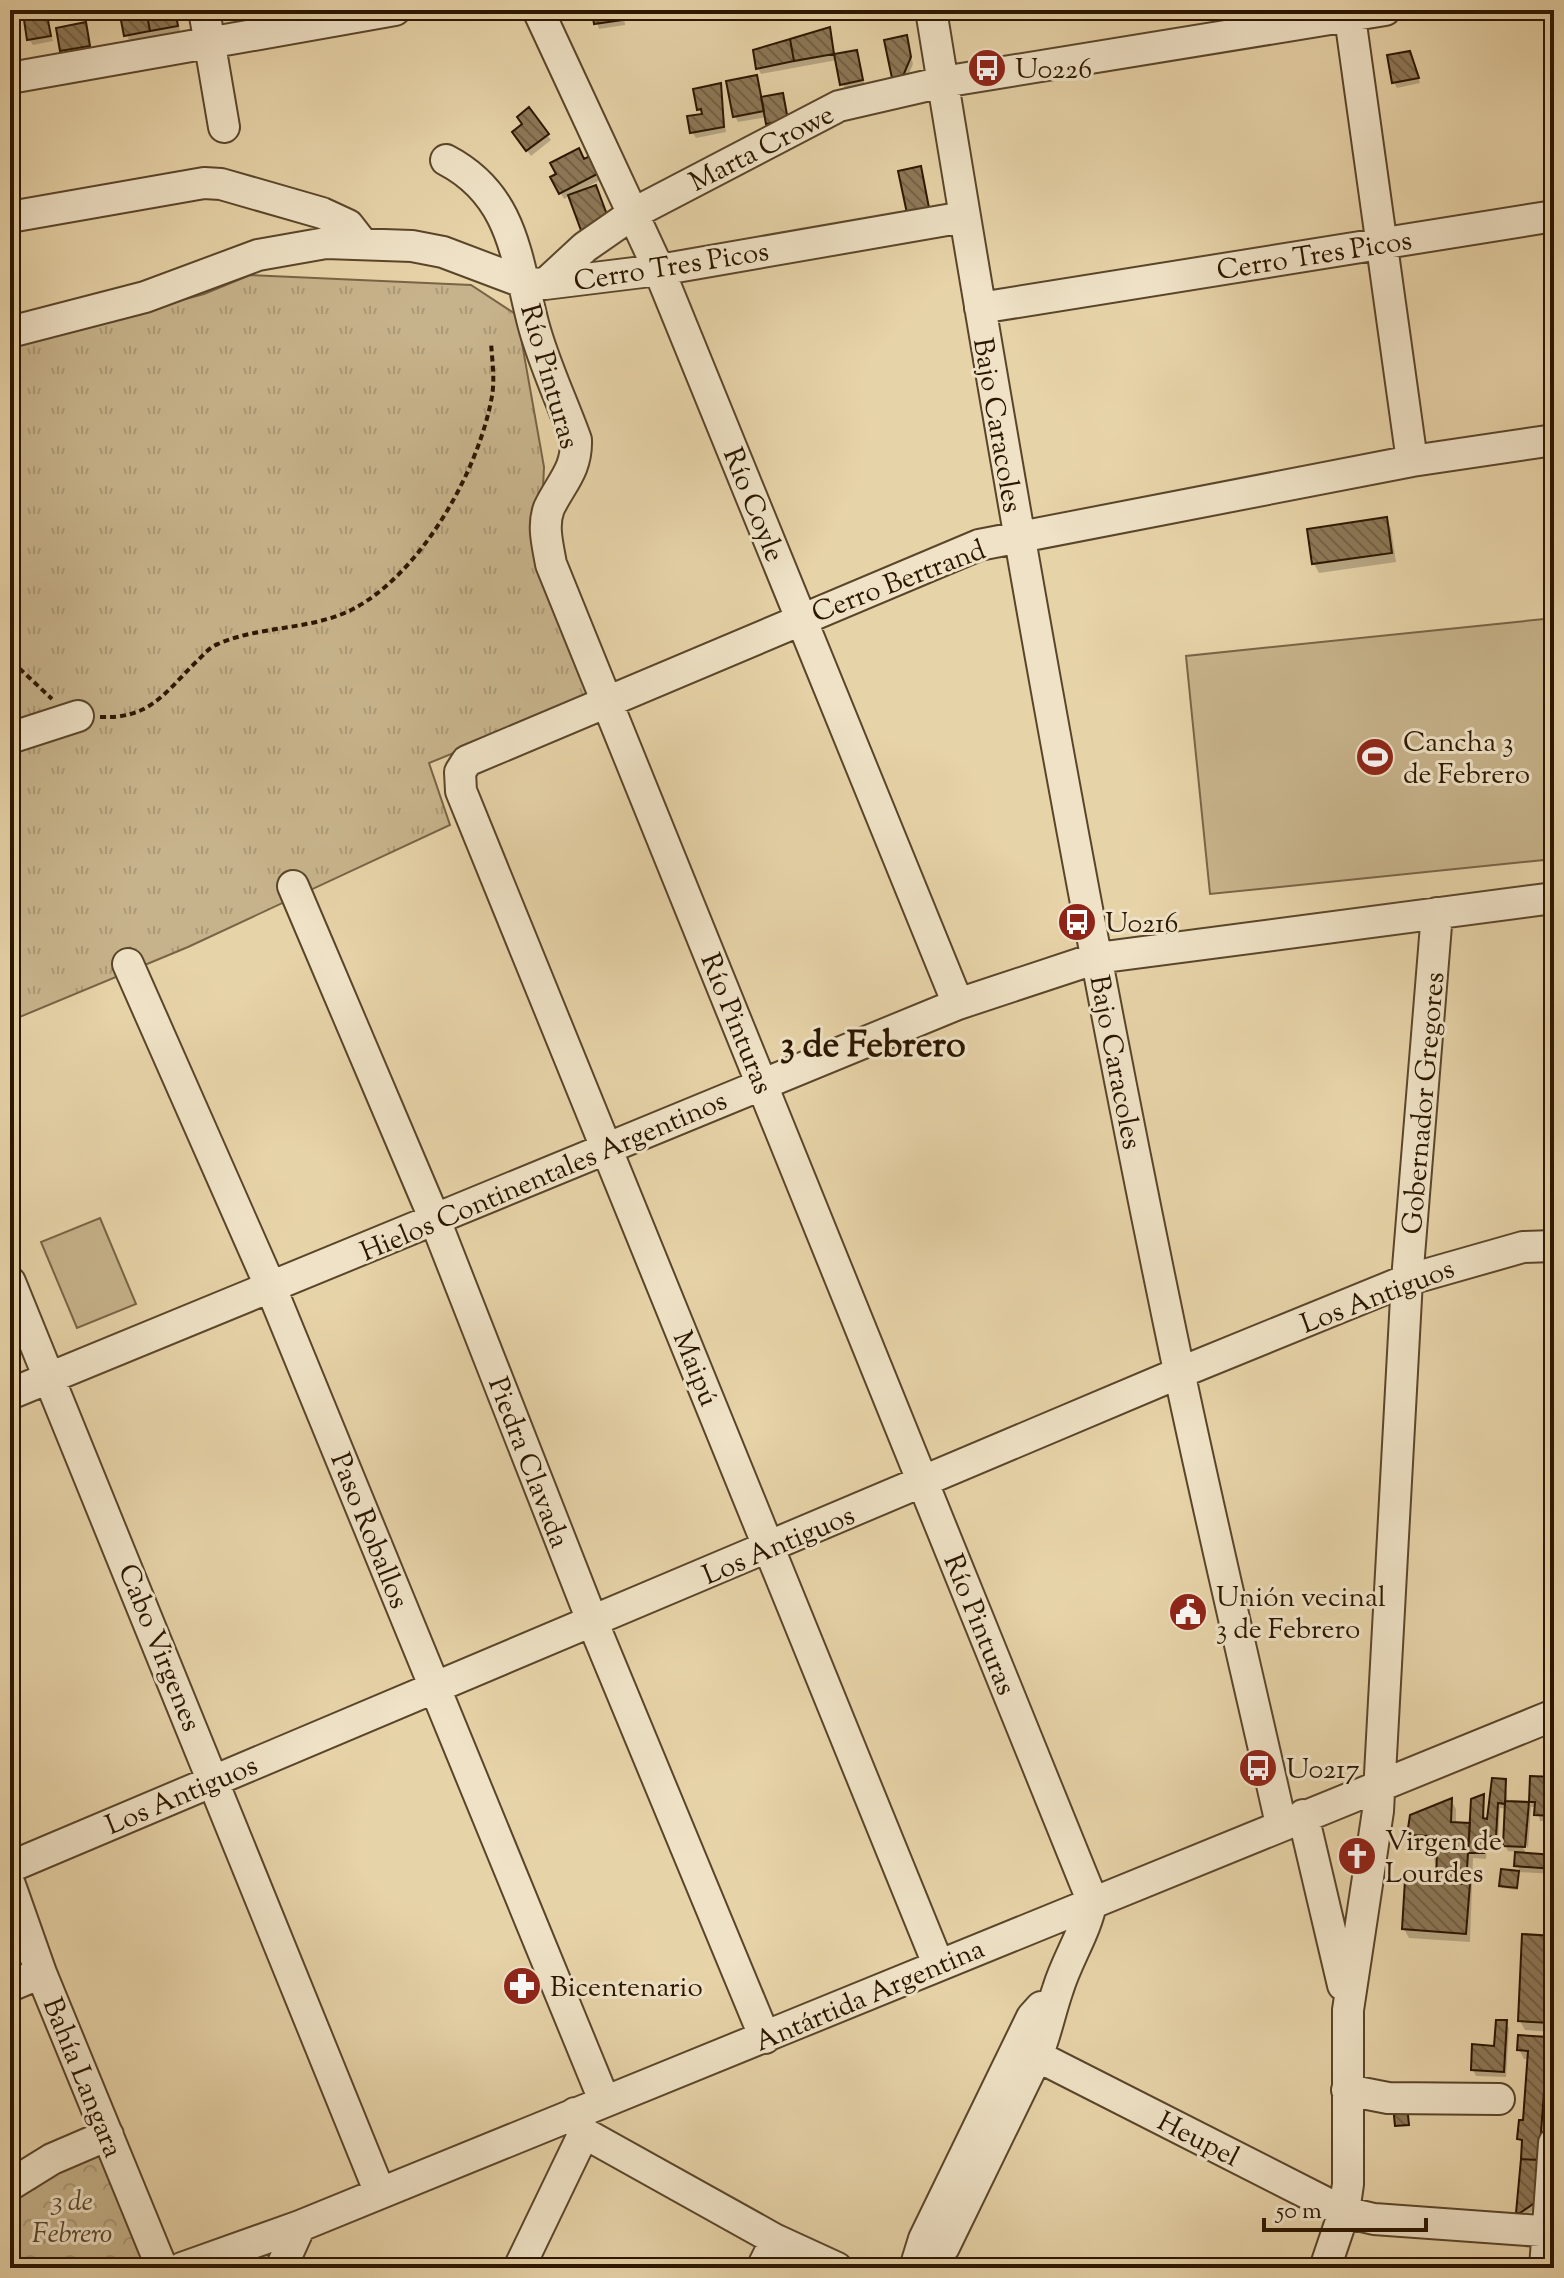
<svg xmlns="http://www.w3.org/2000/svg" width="1564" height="2278" font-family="'Sorts Mill Goudy',serif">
  <defs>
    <pattern id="grass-tufts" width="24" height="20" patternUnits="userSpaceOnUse" patternTransform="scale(2)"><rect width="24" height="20" fill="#c7b38b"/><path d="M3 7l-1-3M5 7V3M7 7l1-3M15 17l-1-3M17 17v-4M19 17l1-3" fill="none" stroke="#ab9976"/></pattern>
    <pattern id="park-crowns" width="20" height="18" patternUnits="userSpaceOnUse" patternTransform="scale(2)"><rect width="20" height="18" fill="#c7b38b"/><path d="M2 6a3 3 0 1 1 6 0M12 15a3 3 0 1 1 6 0" fill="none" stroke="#ab9976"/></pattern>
    <pattern id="building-back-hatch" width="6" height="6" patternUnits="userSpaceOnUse" patternTransform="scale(2)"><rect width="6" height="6" fill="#8d7857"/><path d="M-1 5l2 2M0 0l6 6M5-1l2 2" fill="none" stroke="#736146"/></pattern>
  </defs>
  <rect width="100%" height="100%" fill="#e7d3a8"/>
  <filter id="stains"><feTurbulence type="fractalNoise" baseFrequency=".0025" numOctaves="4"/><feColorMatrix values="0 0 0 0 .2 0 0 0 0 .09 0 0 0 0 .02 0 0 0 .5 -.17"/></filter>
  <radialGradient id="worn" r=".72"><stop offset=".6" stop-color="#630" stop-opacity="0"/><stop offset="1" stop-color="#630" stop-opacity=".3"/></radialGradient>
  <path fill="url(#grass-tufts)" stroke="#796446" stroke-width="2" d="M250,275L471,285L517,315L544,467L540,549L588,698L429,763L450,825L188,947L10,1021V346L204,294Z"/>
  <path fill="url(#park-crowns)" stroke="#796446" stroke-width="2" d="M99,2150L145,2262L126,2268H34L10,2256V2199Z"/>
  <path fill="#c7b38b" stroke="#796446" stroke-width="2" d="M1554,618V859L1210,894L1186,656Z
    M100,1218L136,1304L77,1328L41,1242Z"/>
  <path fill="#0003" d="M121,10H176L180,31L129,41Z
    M245,10H298L299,13L262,17L259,12L247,14Z
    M594,10H623L625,25L599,29Z
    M683,10H709L710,15L687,20Z
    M45,11L53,41L33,45L29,39Z
    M85,25L92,52L65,57L58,29Z
    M829,30L835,56L856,52L865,86L845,90L837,60L761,74L758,68Z
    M906,38L913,64L906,81L897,83L894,78Z
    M1412,59L1420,83L1397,88L1394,82Z
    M756,77L762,99L782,96L790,126L771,129L767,117L738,122L735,116Z
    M720,85L726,132L696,138L692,132L703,116L699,109Z
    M547,135L551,140L531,156L518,138Z
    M591,158L602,179L564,199L552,178Z
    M920,169L932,219L913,223Z
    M1386,519L1391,529L1396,562L1319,573L1314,564L1309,531Z
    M10,1327L17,1340L10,1344Z
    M1532,1778L1554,1779V1821H1540L1537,1807H1531L1528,1848L1522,1838L1519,1840L1527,1855L1554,1857V1874L1519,1872L1517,1852L1508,1851L1505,1845L1507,1809L1500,1808L1498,1842H1487L1486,1859L1473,1858L1470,1942L1409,1938L1404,1929L1438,1884L1432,1845L1415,1844L1409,1835L1451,1800L1456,1809V1824L1472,1825L1483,1796L1485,1821L1488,1822L1505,1781L1508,1803L1531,1804Z
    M1518,1873V1890L1502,1888L1501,1886Z
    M1554,1938L1553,2032L1525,2030L1520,2021Z
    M1506,2022L1509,2028L1506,2077L1476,2076L1473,2070L1496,2048Z
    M1546,2039L1552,2049L1538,2208L1521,2217L1518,2212L1523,2159L1521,2122H1525L1530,2059H1524L1519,2049Z"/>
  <path fill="url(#building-back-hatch)" stroke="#2b1600" stroke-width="2" d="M46,10L51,36L27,40L23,13Z
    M119,10H146L150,31L124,36Z
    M146,10H175L178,26L150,31Z
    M592,10H622L623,20L594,24Z
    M863,10H875L876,14L864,17Z
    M86,22L90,46L60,51L56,28Z
    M830,27L834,54L794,61L790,39Z
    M907,35L911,57L903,76L892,78L884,40Z
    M790,39L794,61L756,69L753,50Z
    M857,50L863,80L840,85L834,54Z
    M1410,51L1419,78L1392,83L1387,55Z
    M757,75L764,111L733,117L726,81Z
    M721,83L724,127L690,133L687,116L702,114L701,109L697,110L693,89Z
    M783,93L788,120L766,124L761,97Z
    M529,107L549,134L526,151L512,132L522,124L517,117Z
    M579,148L584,159L592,155L601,172L559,194L550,177L556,174L550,163Z
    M921,166L930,213L908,218L898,171Z
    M596,185L610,223L582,233L568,195Z
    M1387,517L1392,553L1312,564L1307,529Z
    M1530,1776L1554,1777V1816L1534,1815L1535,1802H1529Z
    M1492,1778L1506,1779L1505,1804L1498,1803L1496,1837L1485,1836L1484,1853H1468L1471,1799L1484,1794L1483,1818L1487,1819Z
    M1452,1798L1451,1822L1470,1823L1466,1884L1436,1882L1437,1853H1430V1836L1407,1835L1410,1815Z
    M1505,1801L1529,1802L1525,1847L1503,1846Z
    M1515,1852L1554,1855V1869L1514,1866Z
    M1501,1869L1519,1871L1517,1888L1499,1886Z
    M1405,1880L1470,1884L1466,1934L1402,1929Z
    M1522,1934L1554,1936L1549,2023L1518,2021Z
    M1496,2020H1507L1504,2072L1471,2070L1472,2044L1494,2046Z
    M1518,2035L1548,2037L1539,2160L1521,2159L1522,2140L1517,2139L1519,2120H1523L1528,2051L1517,2050Z
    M1407,2105L1409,2125L1395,2126L1393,2106Z
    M1521,2159L1539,2160L1536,2202L1520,2213H1516Z"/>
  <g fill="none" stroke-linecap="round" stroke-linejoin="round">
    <g stroke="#5a452a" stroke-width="34">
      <path id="minor" d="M204,10L224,127
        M538,10L659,270L958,1004
        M931,10C1005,465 1084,920 1179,1371C1211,1523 1247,1673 1281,1824
        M1349,10L1412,461
        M10,78L395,10
        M446,160C513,195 516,257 533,323C543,362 562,401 576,440C577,470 561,483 549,508C542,526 548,546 551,564L1092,1900
        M10,217L204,183L221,184L322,213L348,225L362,243
        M545,284L585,247L634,213L839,106L943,82L1385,10
        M980,308L1554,216
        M10,332L145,297L258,255L326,243L412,246L443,252L525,283L545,284L659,270L964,217
        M10,738L78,716
        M293,886L435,1220L593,1623L765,2038
        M128,964L271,1288L604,2100
        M10,1282L380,2193
        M10,1394L958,1004L1097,958L1554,898
        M1303,1815L1343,1985
        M10,1867L1179,1373L1407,1280L1523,1247L1554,1246
        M10,1885L41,1973L162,2268
        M938,1964L461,791L460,772L467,761L979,545L1412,461L1554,440
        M10,1986L41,1973
        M1037,2056L1344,2212L1374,2219L1554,2232
        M1347,2090L1388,2098L1499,2099
        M575,2113L584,2133L776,2240L837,2268
        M10,2185L52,2159L108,2135
        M182,2268L300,2226L1554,1715
        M281,2268L300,2226
        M519,2268L584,2133
        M762,2268L776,2240
        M915,2268L924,2239L1032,2017L1041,2007
        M926,2268L944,2247L1037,2056C1046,2034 1050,2012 1058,1989C1067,1959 1086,1932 1092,1900
        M1325,2268L1344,2212L1348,2184V2010L1378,1811L1407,1280L1437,913
        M1545,2268L1554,2143"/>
    </g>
    <path stroke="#2b1600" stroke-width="4" stroke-dasharray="6 4" stroke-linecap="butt" d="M10,665L19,668L52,699
      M100,717C149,719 163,695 195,663C202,657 209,647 218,644C261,625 310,631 353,609C422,573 479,470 492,396C495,379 492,359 491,342"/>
    <use href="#minor" stroke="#efe2c6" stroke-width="30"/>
  </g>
  <defs>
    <g id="bus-disc" transform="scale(2)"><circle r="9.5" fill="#8f2418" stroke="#efe2c6"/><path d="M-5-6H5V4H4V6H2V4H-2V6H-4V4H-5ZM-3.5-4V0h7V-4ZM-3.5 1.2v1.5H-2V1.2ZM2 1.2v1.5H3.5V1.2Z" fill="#fff"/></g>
    <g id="stadium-disc" transform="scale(2)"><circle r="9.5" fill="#8f2418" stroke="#efe2c6"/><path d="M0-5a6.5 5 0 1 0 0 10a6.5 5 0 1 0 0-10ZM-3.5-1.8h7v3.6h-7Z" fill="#fff"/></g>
    <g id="civic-disc" transform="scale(2)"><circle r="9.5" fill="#8f2418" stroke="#efe2c6"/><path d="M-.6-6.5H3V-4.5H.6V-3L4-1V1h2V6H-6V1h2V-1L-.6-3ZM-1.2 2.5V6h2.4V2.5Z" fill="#fff"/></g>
    <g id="church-disc" transform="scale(2)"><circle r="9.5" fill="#8f2418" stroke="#efe2c6"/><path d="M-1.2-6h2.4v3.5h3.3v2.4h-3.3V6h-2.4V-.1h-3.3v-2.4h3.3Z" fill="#fff"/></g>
    <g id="pharmacy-disc" transform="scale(2)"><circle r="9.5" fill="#8f2418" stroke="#efe2c6"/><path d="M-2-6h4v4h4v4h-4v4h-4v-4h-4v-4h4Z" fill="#fff"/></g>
  </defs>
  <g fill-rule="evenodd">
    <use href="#bus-disc" x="987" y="68"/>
    <use href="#stadium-disc" x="1375" y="757"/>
    <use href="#bus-disc" x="1077" y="922"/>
    <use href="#civic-disc" x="1188" y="1612"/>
    <use href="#bus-disc" x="1258" y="1768"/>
    <use href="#church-disc" x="1357" y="1856"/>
    <use href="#pharmacy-disc" x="522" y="1986"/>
  </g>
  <g text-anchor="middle" stroke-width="6" stroke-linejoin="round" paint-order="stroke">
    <g font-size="28" fill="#2b1600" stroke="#efe2c6" text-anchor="start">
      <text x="1015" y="78">U0226</text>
      <text x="1403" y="751">Cancha 3<tspan x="1403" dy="32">de Febrero</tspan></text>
      <text x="1105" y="932">U0216</text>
      <text x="1216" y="1606">Unión vecinal<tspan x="1216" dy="32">3 de Febrero</tspan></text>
      <text x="1286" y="1778">U0217</text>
      <text x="1385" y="1850">Virgen de<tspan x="1385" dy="32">Lourdes</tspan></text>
      <text x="550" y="1996">Bicentenario</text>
    </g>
    <g font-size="28" fill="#2b1600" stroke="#efe2c6">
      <text transform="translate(761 147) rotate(-27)" y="10">Marta Crowe</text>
      <text transform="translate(1314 254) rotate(-9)" y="10">Cerro Tres Picos</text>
      <text transform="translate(671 265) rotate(-9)" y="10">Cerro Tres Picos</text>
      <text transform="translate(551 376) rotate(74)" y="10">Río Pinturas</text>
      <text transform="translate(999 425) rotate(80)" y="10">Bajo Caracoles</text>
      <text transform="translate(755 504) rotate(68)" y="10">Río Coyle</text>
      <text transform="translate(898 580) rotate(-21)" y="10">Cerro Bertrand</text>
      <text transform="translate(738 1023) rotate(68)" y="10">Río Pinturas</text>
      <text transform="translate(1117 1062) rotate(79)" y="10">Bajo Caracoles</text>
      <text transform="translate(1422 1103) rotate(-85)" y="10">Gobernador Gregores</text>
      <text transform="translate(543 1175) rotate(-23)" y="10">Hielos Continentales Argentinos</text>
      <text transform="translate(1377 1295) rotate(-21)" y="10">Los Antiguos</text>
      <text transform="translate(697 1368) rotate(68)" y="10">Maipú</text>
      <text transform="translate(530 1462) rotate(69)" y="10">Piedra Clavada</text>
      <text transform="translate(371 1530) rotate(68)" y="10">Paso Roballos</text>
      <text transform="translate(778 1544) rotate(-23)" y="10">Los Antiguos</text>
      <text transform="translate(981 1624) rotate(68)" y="10">Río Pinturas</text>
      <text transform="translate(161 1647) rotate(68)" y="10">Cabo Virgenes</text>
      <text transform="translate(181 1794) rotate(-23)" y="10">Los Antiguos</text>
      <text transform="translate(869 1994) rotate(-23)" y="10">Antártida Argentina</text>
      <text transform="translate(84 2077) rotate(68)" y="10">Bahía Langara</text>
      <text transform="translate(1199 2138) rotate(27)" y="10">Heupel</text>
    </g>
    <g font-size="28" font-style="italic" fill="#5a452a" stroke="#efe2c6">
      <text x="72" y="2210">3 de<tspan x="72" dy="32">Febrero</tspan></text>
    </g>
    <g font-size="36" font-weight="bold" fill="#2b1600" stroke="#efe2c6">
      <text x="873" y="1056">3 de Febrero</text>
    </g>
  </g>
  <rect width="1564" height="2278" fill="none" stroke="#e7d3a8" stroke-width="40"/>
  <rect x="12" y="12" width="1540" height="2254" fill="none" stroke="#2b1600" stroke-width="4"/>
  <rect x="20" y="20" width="1524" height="2238" fill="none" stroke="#2b1600" stroke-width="2"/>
  <path d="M1264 2218v12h162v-12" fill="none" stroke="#2b1600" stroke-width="4"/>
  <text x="1276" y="2218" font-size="24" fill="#2b1600" stroke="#efe2c6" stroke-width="6" paint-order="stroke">50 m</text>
  <rect width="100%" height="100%" filter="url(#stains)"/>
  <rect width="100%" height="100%" fill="url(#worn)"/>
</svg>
